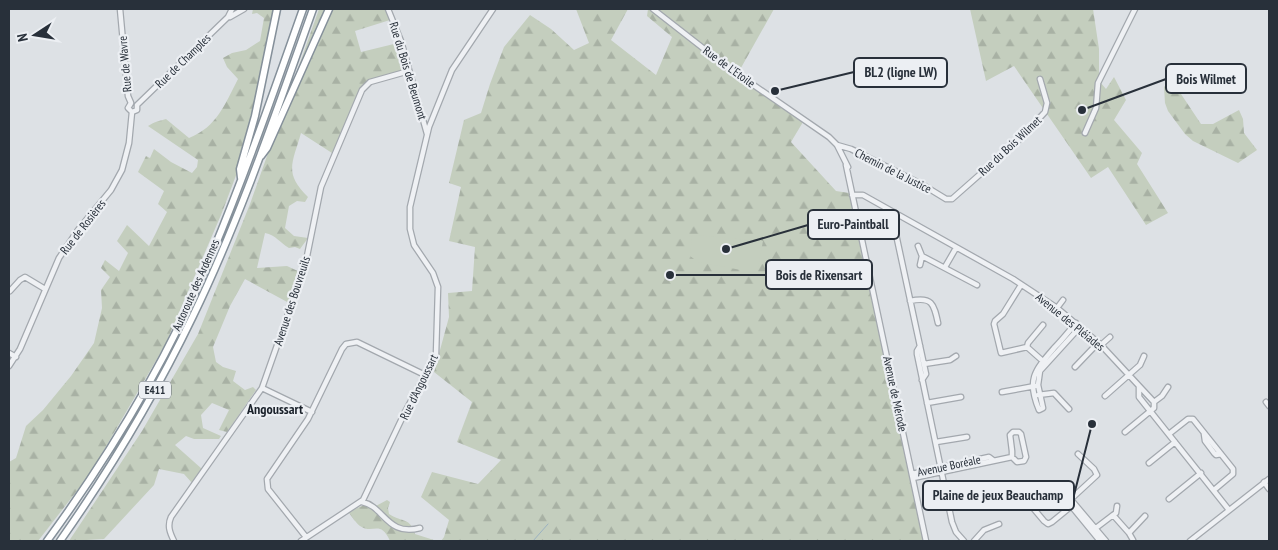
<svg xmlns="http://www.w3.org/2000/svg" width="1278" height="550" font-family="'PT Sans Narrow',sans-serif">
  <defs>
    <pattern id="forest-firs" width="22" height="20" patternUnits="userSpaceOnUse" patternTransform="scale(1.25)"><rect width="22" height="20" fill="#c4cebe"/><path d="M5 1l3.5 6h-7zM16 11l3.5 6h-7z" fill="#a8b1a4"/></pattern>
  </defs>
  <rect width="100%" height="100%" fill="#dde1e5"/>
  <path fill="url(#forest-firs)" d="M253,9H274L257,99L243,157L221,215L165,345L90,474L38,541H9V462L16,458L26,426L43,410L71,376L94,343L102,308L101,290L110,277L101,268L105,260L119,271L128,253L117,241L127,225L149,246L167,212L158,204L164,191L138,172L146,156L150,158L154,149L171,162L192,173L197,167L198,160L148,126C154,122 159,121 166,119L189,138C217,127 225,104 238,79L227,67L223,58L232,53L246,50L260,41L264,18L257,13L252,14Z
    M319,9H386L390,20L355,31L361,52L398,43L406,70L369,80L361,87L332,153L301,133C293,162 283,173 308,197L305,202L297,201L289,206L285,228L294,236L308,238L300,249L295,247L289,248C280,243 276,235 265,233L257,268L287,266L300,272L289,303L245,279L230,306L213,347L216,362L223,367L236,371L233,381L245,390L253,387L256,390L227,432L219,430L229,410L212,403L201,415L203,428L221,436L219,439H194L186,436L175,445L202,469L192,483L184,474L159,469L154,485L104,539L69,541L142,431L198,334L250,204Z
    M576,9H628L611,40L656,75L672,37L647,16L648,9H774L737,75L803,122L791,142L836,191L849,193L923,541H441L444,537L449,520L421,497L432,472L478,484L501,460L457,442L472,402L434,372L449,317L448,293L472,291L475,247L449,241L461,187L449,183L464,120L481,113L490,84L504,47L530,15L551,29L574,50L589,43Z
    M970,9H1093L1099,49V83L1100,82L1106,89L1114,77L1126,100L1114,120L1142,153L1137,164L1168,213L1146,225L1108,167L1091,178L1014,66L986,81Z
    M1171,79L1201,124H1213L1239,110L1243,119L1244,133L1257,150L1238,163L1193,141L1185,134L1168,111L1165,103L1164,87Z
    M387,500L390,502L388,508L389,514C403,523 410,517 415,534L437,541H390C380,519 373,535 360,526C356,523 352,517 349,513C358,507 364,503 374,507Z"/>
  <path fill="#c4cebe" d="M692,235L763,241L757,273L698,262L690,256Z"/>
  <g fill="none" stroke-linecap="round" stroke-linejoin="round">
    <path stroke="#9bb2c2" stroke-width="1" d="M533,541L548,524"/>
    <g stroke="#a3a8ae" stroke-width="7">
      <path id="minor" d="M120,9L128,96L131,103L128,108L132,112
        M388,9L401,41L427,134
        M653,9L726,66L829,137L837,145L848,167
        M230,17L244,9
        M132,112L137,110V105L228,17L232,9
        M1085,133L1096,108L1098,83L1135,9
        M837,145L851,149L923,185L946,199H952L1020,139L1045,112L1047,103L1040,79
        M846,165L926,541
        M852,195H863L1013,279L1057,308L1101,345L1154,402V408L1125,432
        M891,211L926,374L922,380
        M918,246L922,256L920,265
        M922,256L977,285
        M945,267L956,248
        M1021,285L1003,314L995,321L994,324L1001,353L1027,347
        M10,291L20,280L25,277L45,289
        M910,301C932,296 934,304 938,323
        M1057,308L1063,300
        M1076,323C1069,331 1062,340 1055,347C1035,370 1026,379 1039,410L1043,408L1038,385L1040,371L1080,327
        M1101,345L1110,337
        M920,346L917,351V354L952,522L956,532L964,541
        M1027,347L1028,343L1043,325
        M1027,347L1045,363
        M9,353L16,357
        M924,364L950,360L956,356
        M9,366L20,349L59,258L78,230L111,190L122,170L129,143L132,112
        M1075,367L1098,343
        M1139,386V397L1229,510
        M262,388L312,412
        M1002,392L1035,386
        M1038,395L1054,393L1069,409
        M1105,396L1140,365L1144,356
        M1154,402L1162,396L1168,387
        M1266,402L1269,406
        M927,403L961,397
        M1169,434L1188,419H1193L1233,469V474L1214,490
        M1204,434L1205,441L1214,453L1216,455L1221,454
        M936,442L967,437
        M1149,463L1175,442
        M912,474L989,457L993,460
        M913,478L1012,457L1017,462L1024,461L1026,457L1021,434L1019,432H1013L1010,435L1012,451V457
        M1264,482L1269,489
        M1033,486L1054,485L1100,541
        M948,499L972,489L979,490
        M1169,499L1201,473
        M1066,501L1071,499L1097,475L1094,469L1078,454
        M362,502C384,506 387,537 420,528
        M1028,502L1044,521L1048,524L1052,522L1074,504
        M1073,502L1106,541
        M1113,515L1116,513L1117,506
        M1092,531L1113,515L1129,533L1145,516
        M1129,533L1133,540
        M306,537L268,489L267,479L308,419L342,349L346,344L357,342L425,375
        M174,541C170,533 167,526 171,517L262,388L305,266L321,187L362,90L370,82L409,71
        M301,541L363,500L405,412L436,355L438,287L433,273L414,245L410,229V207L429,127L452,70L493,9
        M974,541L984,530L999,524
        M1190,541L1269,479"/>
    </g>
    <g stroke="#85909a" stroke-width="9">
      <path id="highway" d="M261,156L267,148L329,9
        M241,178L240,169L255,116L277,9
        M47,541C110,455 166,362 208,263C243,180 273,94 303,9
        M60,541C110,470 155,395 193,316C241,217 276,112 313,9"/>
    </g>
    <use href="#minor" stroke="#eff1f4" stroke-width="4.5"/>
    <use href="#highway" stroke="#fff" stroke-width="6"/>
  </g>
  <g text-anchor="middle" stroke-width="4.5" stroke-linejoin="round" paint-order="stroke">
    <rect fill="#eceff3" stroke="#636972" stroke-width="1" x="139" y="381.5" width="32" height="17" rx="4"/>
    <g font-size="11" font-weight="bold" fill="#28303a">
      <text x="155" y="394">E411</text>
    </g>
    <g font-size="12" fill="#28303a" stroke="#eceff3">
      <text transform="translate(183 61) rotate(-44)" y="4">Rue de Champles</text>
      <text transform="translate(125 64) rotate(-95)" y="4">Rue de Wavre</text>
      <text transform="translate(729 67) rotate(36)" y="4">Rue de L'Etoile</text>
      <text transform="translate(408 71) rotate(73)" y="4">Rue du Bois de Beumont</text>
      <text transform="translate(1010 146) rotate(-43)" y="4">Rue du Bois Wilmet</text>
      <text transform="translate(893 171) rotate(27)" y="4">Chemin de la Justice</text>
      <text transform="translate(83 227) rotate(-52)" y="4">Rue de Rosières</text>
      <text transform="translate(196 285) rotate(-66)" y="4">Autoroute des Ardennes</text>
      <text transform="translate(292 301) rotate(-72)" y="4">Avenue des Bouvreuils</text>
      <text transform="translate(1070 322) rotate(39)" y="4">Avenue des Pléiades</text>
      <text transform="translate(419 387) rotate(-64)" y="4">Rue d'Angoussart</text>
      <text transform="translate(895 394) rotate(78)" y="4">Avenue de Mérode</text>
      <text transform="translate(949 466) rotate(-12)" y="4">Avenue Boréale</text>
    </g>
    <g font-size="14" font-weight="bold" fill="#1a212a" stroke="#eceff3">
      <text x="275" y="414">Angoussart</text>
    </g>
  </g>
  <path fill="none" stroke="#28303a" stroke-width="2" d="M775 91L854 72M1082 110L1166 79M726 249L808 225M670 275L766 275M1092 424L1074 495"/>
  <g fill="#28303a" stroke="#eceff3" stroke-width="2">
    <circle cx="775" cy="91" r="5"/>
    <circle cx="1082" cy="110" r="5"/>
    <circle cx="726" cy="249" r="5"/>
    <circle cx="670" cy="275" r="5"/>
    <circle cx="1092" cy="424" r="5"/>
  </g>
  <g fill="#eceff3" stroke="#28303a" stroke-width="2">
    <rect x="854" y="58" width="93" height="29" rx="5"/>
    <rect x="1166" y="64" width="80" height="29" rx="5"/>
    <rect x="808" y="210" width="91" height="29" rx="5"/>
    <rect x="766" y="260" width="106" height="29" rx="5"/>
    <rect x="923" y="481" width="151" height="29" rx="5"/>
  </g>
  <g font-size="14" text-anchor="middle" font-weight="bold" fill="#28303a">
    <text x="901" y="77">BL2 (ligne LW)</text>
    <text x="1206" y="84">Bois Wilmet</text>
    <text x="853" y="229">Euro-Paintball</text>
    <text x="819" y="280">Bois de Rixensart</text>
    <text x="998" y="500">Plaine de jeux Beauchamp</text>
  </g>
  <rect width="1278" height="550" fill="none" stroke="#28303a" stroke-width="20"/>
  <g transform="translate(35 35) rotate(258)" stroke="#eceff3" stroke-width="4" paint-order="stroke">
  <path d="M0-4L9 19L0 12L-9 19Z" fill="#28303a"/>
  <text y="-8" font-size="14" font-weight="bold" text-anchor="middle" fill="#28303a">N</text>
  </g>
</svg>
